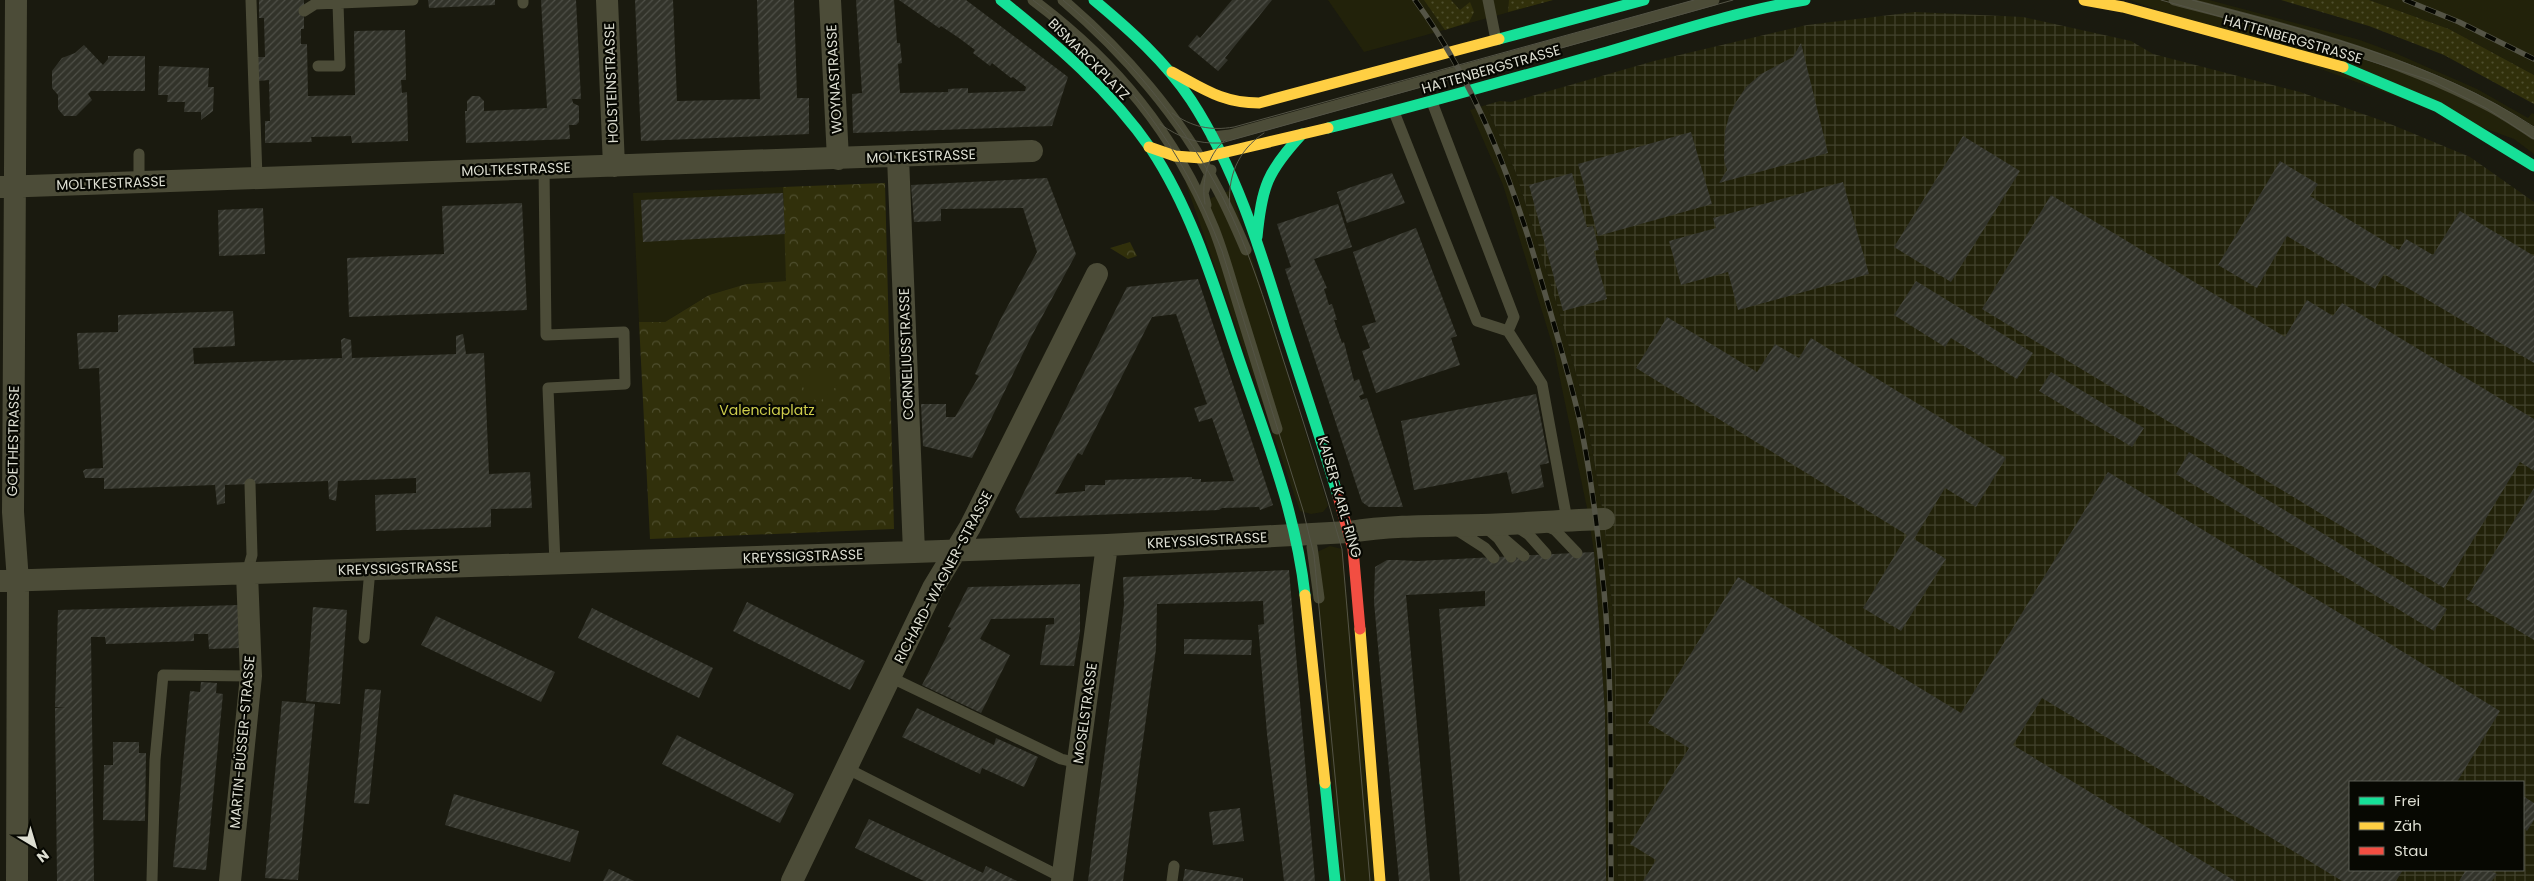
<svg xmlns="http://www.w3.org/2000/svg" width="2534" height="881" font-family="Poppins,sans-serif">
  <defs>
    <pattern id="industrial-grid" width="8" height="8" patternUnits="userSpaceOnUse" patternTransform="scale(1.25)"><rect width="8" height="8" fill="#22220a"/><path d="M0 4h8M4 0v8" fill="none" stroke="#42422d"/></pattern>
    <pattern id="grass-dots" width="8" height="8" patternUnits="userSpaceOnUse" patternTransform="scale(1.25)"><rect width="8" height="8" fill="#31300b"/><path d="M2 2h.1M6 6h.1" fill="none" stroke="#4e4e2e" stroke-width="1.8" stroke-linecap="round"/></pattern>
    <pattern id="park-crowns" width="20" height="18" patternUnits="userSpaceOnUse" patternTransform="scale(1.25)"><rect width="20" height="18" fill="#31300b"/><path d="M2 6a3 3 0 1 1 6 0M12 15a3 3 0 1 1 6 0" fill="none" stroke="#4e4e2e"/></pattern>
    <pattern id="building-hatch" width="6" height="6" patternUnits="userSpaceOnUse" patternTransform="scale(1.25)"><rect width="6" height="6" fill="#32332a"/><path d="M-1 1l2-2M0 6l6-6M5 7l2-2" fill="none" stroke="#4f5048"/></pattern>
  </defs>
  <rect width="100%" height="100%" fill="#1a1a0f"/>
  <path fill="#22220a" d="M1328,0H1553L1364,52Z
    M2130,0H2209L2360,40L2395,53L2477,89L2528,118L2532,113L2534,114V154L2514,139Z
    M2369,0H2534V75L2449,29Z
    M1486,105L1516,173L1562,321L1585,407L1604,519L1614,624L1618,881H1605V713L1594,552L1588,513L1554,350L1503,185L1470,110Z
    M1185,181L1199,203L1231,190L1328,506L1323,512L1311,514L1300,511Z
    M783,187L787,281L746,284L709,295L665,322H639L633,193Z
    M1330,546L1342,549L1376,881H1340L1315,553Z"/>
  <path fill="url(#industrial-grid)" fill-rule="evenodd" d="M1915,12L2023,17L2131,41L2153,54L2300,92L2383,121L2470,157L2534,202V881H1618L1614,624L1604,519L1585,407L1562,321L1516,173L1486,105L1500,101L1511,102L1654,61L1807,25ZM2350,782H2523V870H2350Z"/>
  <path fill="url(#grass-dots)" d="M1424,0H1451L1460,10L1470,2L1474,12L1469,22L1445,30Z
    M1509,0H1553L1508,12Z
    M2281,0H2369L2449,29L2534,75V104L2444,55L2369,26Z"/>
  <path fill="url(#park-crowns)" d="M885,183L894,529L650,539L639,322H665L709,295L746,284L786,281L783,187Z
    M1130,242L1137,256L1128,259L1110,248Z"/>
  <path fill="#31300b" d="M819,367L837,386L818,403L800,384Z"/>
  <path fill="url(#building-hatch)" fill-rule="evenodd" d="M259,0H304V29H301V44H307L308,96L355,95L354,31L405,30L406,80H401L402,93L407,92L408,141L352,143L351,136L311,137L312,142L265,143V121H270L269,80L258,81V57H265L264,18H259Z
    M428,0H495V5L429,8Z
    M541,0H576L581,99H572L573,103L579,106V122L576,125H569L570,139L466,143L465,111H467V101L472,96H479L484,101V111L547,108Z
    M635,0H673L677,101L760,99L757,0H794L797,98H809V134L641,141Z
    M856,0H894L897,43H900L902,63L898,64L900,93L948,92V89L968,88V93L1025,91L1026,87L1013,77L1011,78L992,63L990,66L973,53L975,50L959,38L941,26L939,28L899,0H966L1068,77L1052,126L853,133L852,94L862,93Z
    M1232,0H1272L1225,58L1228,60L1218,71L1188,46L1197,35L1200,38Z
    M1801,43L1828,153L1719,183L1727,170L1724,160L1725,131L1729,116L1736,102L1746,87L1761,74L1793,57Z
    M84,45L103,65L108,59V56H145V91H91L88,94L92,100L76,116H64L58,109V95L52,88V71L62,58L75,53Z
    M159,66L209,68L208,87H214L213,111L201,120V112H184L185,102H167L168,95H158Z
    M1691,132L1712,204L1598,236L1578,164Z
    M1963,136L2020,171L1951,282L1894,247Z
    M2280,161L2318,184L2310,196L2399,250L2406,239L2433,255L2460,211L2534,256V363L2384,274L2375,289L2287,236L2257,288L2218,265Z
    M1392,173L1405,203L1347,223L1337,192Z
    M1572,173L1587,227L1593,226L1599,250L1594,251L1607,299L1563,311L1529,185Z
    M1047,178L1076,254L1031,337L972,458L923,446L921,404H946V417H955L979,376L975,374L999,322L1037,252L1023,208L941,209V221L914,222L911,185Z
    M1843,182L1869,274L1738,310L1728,272L1681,285L1669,241L1716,228L1713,218Z
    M783,193L785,234L643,242L641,200Z
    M2051,195L2285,337L2307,300L2333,316L2342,303L2534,419V471L2520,462L2444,588L1982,309Z
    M522,203L527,310L349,317L347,258L444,254L442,206Z
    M1338,204L1352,247L1314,259L1327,288L1324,289L1329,305L1332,304L1337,320H1334L1342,343L1344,342L1354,381L1359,379L1364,394L1359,396L1361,400L1367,398L1403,507H1369L1362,502L1285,269L1291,267L1277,224Z
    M263,208L265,254L219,256L218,210Z
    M1416,228L1457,336L1451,338L1460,365L1376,393L1362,351L1370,348L1362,326L1376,322L1353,252Z
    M1198,279L1273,505L1260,510L1259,507L1222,508L1219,510L1020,518L1015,510L1127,287ZM1176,314L1207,404L1194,408L1199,422L1212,418L1234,481L1201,482V479H1192V477L1105,480V485H1085V491L1055,494L1078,453L1082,455L1152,317Z
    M1916,281L2033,353L2017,379L1951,338L1945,347L1894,315Z
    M233,311L235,346L193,348L194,364L342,358L341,340L344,338L351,340L352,358L456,354V336L463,334L466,354L484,353L489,474L530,472L532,508L491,509V527L376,531L375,495L416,493V478L338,481L336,501L329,499L328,481L225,485V503L217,505L215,485L104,489V478H85L83,471L86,469L103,468L99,368L79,369L77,333L118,332V315Z
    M1667,317L1757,372L1775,344L1799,358L1811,338L2006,458L1976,507L1945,488L1914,539L1946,559L1901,631L1863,608L1907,535L1636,368Z
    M2051,372L2144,428L2132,447L2039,391Z
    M1536,394L1549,463L1540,465L1544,487L1512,494L1507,472L1414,490L1401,421Z
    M2189,452L2447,609L2434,631L2176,474Z
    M2108,472L2500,711L2457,782H2350V870H2403L2396,881H2342L2042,698L2013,745L2235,881H1643L1656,860L1630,844L1689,748L1648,723L1738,577L1961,713Z
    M2534,488V640L2466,599Z
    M1594,552L1605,713L1606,881H1460L1439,609L1485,606V591L1406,595L1430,881H1399L1374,602L1375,567L1387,560H1396L1417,561Z
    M1289,570L1315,881H1284L1267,734L1258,625L1264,624L1263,601L1157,604L1156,649L1123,881H1088L1119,644L1124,605L1123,577Z
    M1080,584V632L1074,666L1040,665L1046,625L1054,624V618L991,619L980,639L1010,655L981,713L922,685L951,628L948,627L968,587Z
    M747,602L865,661L850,690L733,631Z
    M239,605L240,648L209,649L208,634H194V641L106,644L105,637H91L94,881H57L55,708L66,707H55L58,610Z
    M313,607L347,610L340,704L306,701Z
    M592,608L713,668L699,698L578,638Z
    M436,616L555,672L541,702L421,645Z
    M1184,639L1252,640L1251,655L1184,654Z
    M201,682L217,683L216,693L223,694L206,870L173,867L190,691L200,692Z
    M365,689L381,690L369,804L354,803Z
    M282,701L315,704L298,880L265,878Z
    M917,708L994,745L996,738L1038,757L1024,787L982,768L980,774L902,737Z
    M677,735L794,794L780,823L662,764Z
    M113,742H139V753H146L145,821L103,820L104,765H113Z
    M454,794L579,831L570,862L445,825Z
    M2523,796L2534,803V820L2527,831L2523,828Z
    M1240,808L1244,841L1213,845L1209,812Z
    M869,819L983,873L986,866L1017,881H924L855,848Z
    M609,869L634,881H603Z
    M1185,869L1243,878V881H1183Z
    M2466,870H2490L2497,874L2492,881H2459Z"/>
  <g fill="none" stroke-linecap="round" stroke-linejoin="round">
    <path stroke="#4c4c38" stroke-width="11" d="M251,0L257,178
      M523,0V3
      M1033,0C1116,62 1175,134 1214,229C1225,257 1232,285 1241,313C1253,351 1265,390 1277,429
      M1063,0C1123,51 1181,117 1217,188C1228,208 1237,229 1246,250
      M1488,0L1496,40
      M2174,0C2281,27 2390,54 2489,106C2504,114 2519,124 2534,134
      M304,11L315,4L413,0
      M318,66H340L338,3
      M1432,102L1514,317L1508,331
      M1394,112L1477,321L1508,331L1542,384L1567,520
      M1212,137L1230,135L1714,0
      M139,154V182
      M544,168L546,335L624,332L625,384L548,388L555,564
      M1206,205L1203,193L1211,170
      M1544,525L1555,530L1577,553
      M1485,527L1498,538L1511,557
      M1517,527L1529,535L1546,554
      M1457,530L1485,548L1494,558
      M1503,538L1524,556
      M1312,547L1319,598
      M247,573L252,555L250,484
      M364,638L370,569
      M890,677L1061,759L1078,763
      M846,768L1063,878
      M152,881L155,760L163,675L251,676
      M1172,881L1174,866"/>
    <path stroke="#4c4c38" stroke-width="22" d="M16,0L13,512L18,581L17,881
      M607,0L614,166
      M830,0L838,159
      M898,157L914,552
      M0,187L1032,151
      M0,581L914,552L1107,545L1349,532C1394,525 1437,526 1482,525C1523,524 1564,520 1604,519
      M230,881L251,676L247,573
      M792,881L933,588L970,527L1097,274
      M1062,881L1107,545"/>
    <path stroke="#16e098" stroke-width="11" d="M1001,0C1056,44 1111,91 1151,149C1194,214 1216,292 1241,365C1267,441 1296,514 1305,595
      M1094,0C1130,30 1165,61 1191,100C1236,169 1260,249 1284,327C1302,383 1321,439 1338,496
      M1499,39L1644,0
      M2343,67L2438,107L2534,166
      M1328,128C1422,105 1514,78 1607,52C1672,33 1738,11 1805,0
      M1257,237C1262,186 1267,172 1302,134
      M1325,783L1335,881"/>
    <path stroke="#ffcf43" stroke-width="11" d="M2084,0L2123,7L2343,67
      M1172,72C1204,89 1222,103 1259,103L1499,39
      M1149,147L1175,156L1201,158L1328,128
      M1305,595L1325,783
      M1360,629L1380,881"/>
    <path stroke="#f24e42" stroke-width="11" d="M1338,496L1353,549L1360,629"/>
    <path stroke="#545446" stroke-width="1" d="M1033,0C1125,70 1180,143 1222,251L1303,510L1314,555L1345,881
      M1063,0C1123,51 1178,116 1216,185C1247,241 1265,302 1284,362C1304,424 1324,486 1342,549L1370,881
      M2161,0L2312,42L2432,81L2486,108L2534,139
      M2192,0C2309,31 2432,60 2534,127
      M1172,113C1192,127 1210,131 1234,127L1694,0
      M1160,124C1180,138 1197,144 1221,143L1733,0
      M1205,204C1201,182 1207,155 1225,140
      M1230,208C1227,178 1237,151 1264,133"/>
    <g stroke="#545446" stroke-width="5.5">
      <path id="rail" d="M1415,0C1476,84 1513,181 1541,280C1554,324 1567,368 1578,413C1591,471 1598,532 1604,591C1613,687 1610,785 1611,881
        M2405,0L2459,22L2534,59"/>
    </g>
    <use href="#rail" stroke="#070802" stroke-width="4" stroke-dasharray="11" stroke-linecap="butt"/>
  </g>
  <g text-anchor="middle" stroke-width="4.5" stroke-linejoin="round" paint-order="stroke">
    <g font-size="14" fill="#ddded2" stroke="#070802">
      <text transform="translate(2293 39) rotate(16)" y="5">HATTENBERGSTRASSE</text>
      <text transform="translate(1089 59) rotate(45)" y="5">BISMARCKPLATZ</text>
      <text transform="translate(1491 69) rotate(-16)" y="5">HATTENBERGSTRASSE</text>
      <text transform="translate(834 79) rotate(-93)" y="5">WOYNASTRASSE</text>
      <text transform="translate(611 83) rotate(-92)" y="5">HOLSTEINSTRASSE</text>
      <text transform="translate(921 156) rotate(-2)" y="5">MOLTKESTRASSE</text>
      <text transform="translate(516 169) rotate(-2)" y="5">MOLTKESTRASSE</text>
      <text transform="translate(111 183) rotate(-2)" y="5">MOLTKESTRASSE</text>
      <text transform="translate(906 354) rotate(-92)" y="5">CORNELIUSSTRASSE</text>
      <text transform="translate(13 441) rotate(-89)" y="5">GOETHESTRASSE</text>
      <text transform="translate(1340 497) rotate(74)" y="5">KAISER-KARL-RING</text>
      <text transform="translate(1207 540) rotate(-3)" y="5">KREYSSIGSTRASSE</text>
      <text transform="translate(803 556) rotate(-2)" y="5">KREYSSIGSTRASSE</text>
      <text transform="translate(398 568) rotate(-2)" y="5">KREYSSIGSTRASSE</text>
      <text transform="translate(943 577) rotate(-62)" y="5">RICHARD-WAGNER-STRASSE</text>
      <text transform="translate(1085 713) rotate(-82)" y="5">MOSELSTRASSE</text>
      <text transform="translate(242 742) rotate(-85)" y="5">MARTIN-BÜSSER-STRASSE</text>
    </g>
    <g font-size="14" fill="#cecd4c" stroke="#070802">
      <text x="767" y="415">Valenciaplatz</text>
    </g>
  </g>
  <rect x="2349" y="781" width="175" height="90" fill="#070802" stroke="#5d5e55"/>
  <rect x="2359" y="797" width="25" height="8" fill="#16e098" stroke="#5d5e55"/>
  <text x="2394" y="806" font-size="15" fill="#ddded2">Frei</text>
  <rect x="2359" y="822" width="25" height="8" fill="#ffcf43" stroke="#5d5e55"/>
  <text x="2394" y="831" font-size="15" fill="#ddded2">Zäh</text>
  <rect x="2359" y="847" width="25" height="8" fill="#f24e42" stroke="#5d5e55"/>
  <text x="2394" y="856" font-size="15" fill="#ddded2">Stau</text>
  <g transform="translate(35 846) rotate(142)" stroke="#070802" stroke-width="4" paint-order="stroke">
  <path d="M0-4L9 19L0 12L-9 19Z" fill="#ddded2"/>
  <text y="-8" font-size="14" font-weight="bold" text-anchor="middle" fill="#ddded2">N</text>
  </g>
</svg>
